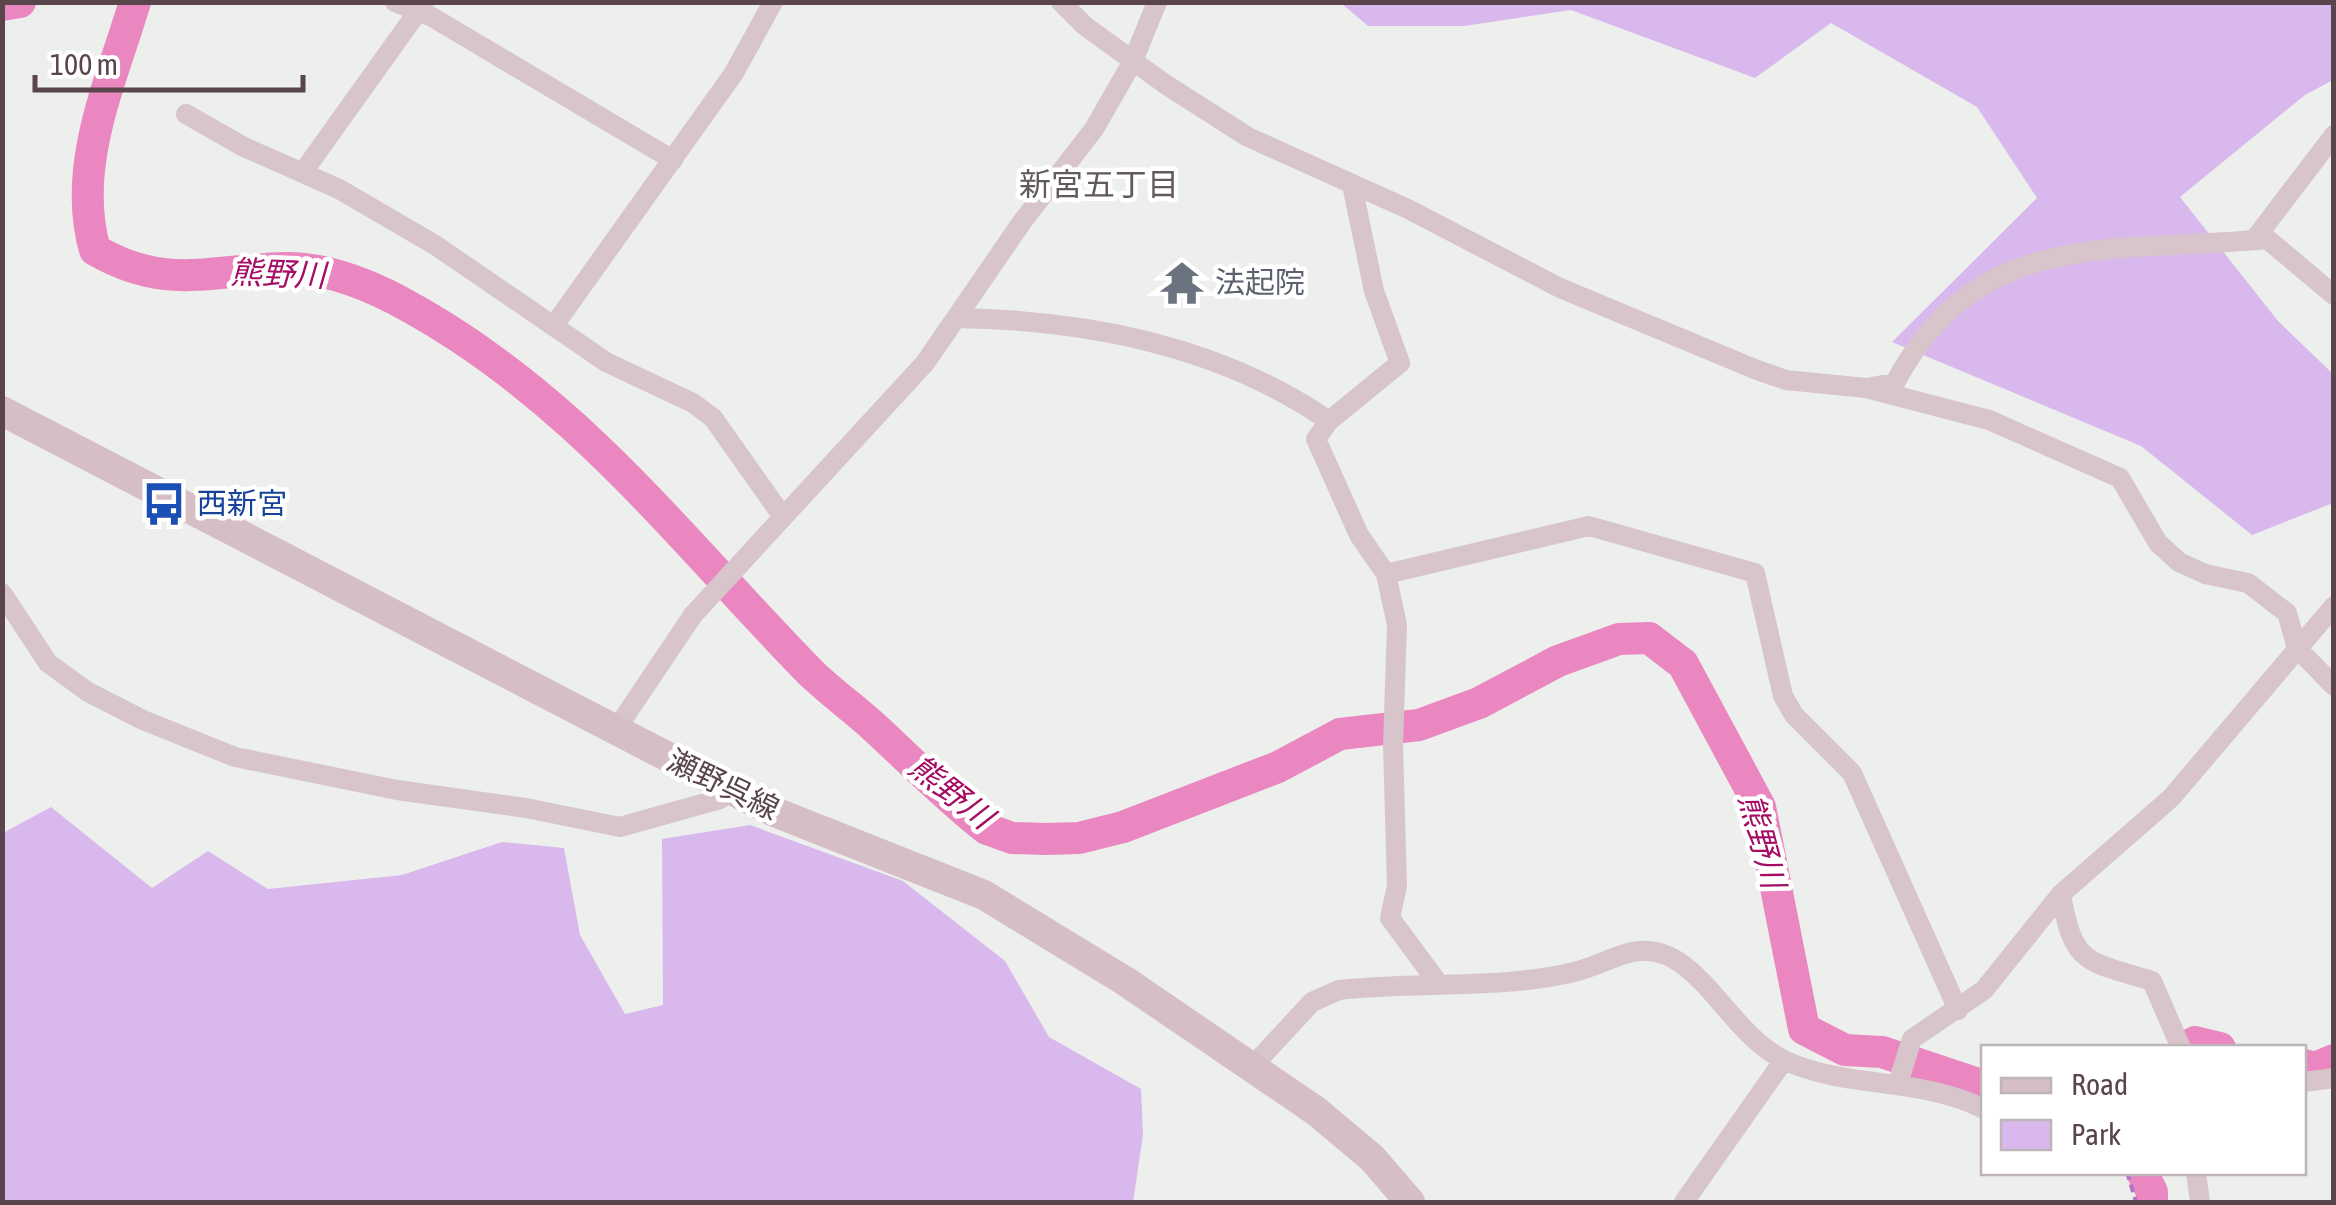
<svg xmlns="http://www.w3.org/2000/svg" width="2336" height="1205" font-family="'Asap Condensed','Noto Sans JP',sans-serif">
  <rect width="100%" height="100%" fill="#ecefec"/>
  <path fill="#d9b9ed" d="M1341,3H2333V80L2305,95L2180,197L2278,321L2333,374V503L2252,535L2141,446L1892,342L2037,198L1977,107L1831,23L1755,78L1571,10L1464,26H1368Z
    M51,807L152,888L208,851L268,889L402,875L502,842L564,848L580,935L625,1014L663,1005L662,839L750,825L903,881L1005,961L1049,1037L1141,1089L1143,1135L1133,1202H3V833Z"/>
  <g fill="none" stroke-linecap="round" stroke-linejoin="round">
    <path stroke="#ea86c0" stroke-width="32" d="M135,2C111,82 71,167 95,250C168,292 210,269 287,268C325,268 362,282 395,299C570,391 676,535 811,673C831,692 854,709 874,727C912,762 947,798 987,829L1012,838L1046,839L1079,838L1123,827L1278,767L1340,734L1419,725L1479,703L1558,661L1619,639L1649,638L1683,664L1760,807L1804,1029L1845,1050L1882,1052L1984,1086
      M2,5L20,2
      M2185,1048L2195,1042L2220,1048
      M2304,1065L2315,1068L2334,1060
      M2142,1172L2152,1192V1202"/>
    <path stroke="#b372cb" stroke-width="4" stroke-dasharray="8 5" stroke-linecap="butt" d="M2127,1172L2136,1202"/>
    <path stroke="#d7c5cb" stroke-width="20" d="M395,2L432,17L673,160
      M1061,2L1085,26L1165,84L1248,137L1408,209L1560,288L1757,370L1786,380L1866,388L1989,420L2120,478L2158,543L2179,562L2205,574L2248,583L2287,613L2297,648L2334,686
      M186,114L242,146L339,189L435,245L606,362L693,403L713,418L783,517
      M303,172L424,3
      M1352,185L1374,291L1400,363L1329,421L1316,439L1359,535L1386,574L1397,625L1393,745L1397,886L1390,918L1438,983
      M2254,240L2334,135
      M956,318C1087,320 1221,346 1329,421
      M555,324L734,73L773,2
      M1871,387L1895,383C1979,225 2116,254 2267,239L2334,295
      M1386,574L1589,526L1755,573L1783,696L1794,715L1852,773L1958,1010
      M2,593L48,663L88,692L143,720L235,757L397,790L526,808L620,827L720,799L730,790
      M615,731L693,615L925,363L1022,222L1094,129L1133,61L1157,2
      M2061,894C2073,965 2086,961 2152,981L2181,1048
      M1250,1069L1312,1002L1339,990C1416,981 1498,990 1574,972C1611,963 1636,938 1674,959C1714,982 1740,1040 1786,1061C1848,1089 1921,1077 1984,1109
      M2304,1082L2334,1078
      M1898,1083L1912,1039L1984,990L2061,894L2171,798L2334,606
      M2196,1172L2200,1202
      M1684,1202L1784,1060"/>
    <path stroke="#d5bec4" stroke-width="30" d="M2,411L772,811L984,895L1125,981L1316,1111L1372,1158L1410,1202"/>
  </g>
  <defs>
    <g id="temple-bare" transform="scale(3.45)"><path d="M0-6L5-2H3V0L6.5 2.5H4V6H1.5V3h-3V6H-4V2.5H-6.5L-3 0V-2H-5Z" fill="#6b7280" stroke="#fff" stroke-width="2.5" paint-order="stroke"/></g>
    <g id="bus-bare" transform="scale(3.45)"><path d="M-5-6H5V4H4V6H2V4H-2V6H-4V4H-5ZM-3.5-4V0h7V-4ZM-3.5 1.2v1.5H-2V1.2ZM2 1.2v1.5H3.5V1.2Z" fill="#1a4fb4" stroke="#fff" stroke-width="2.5" paint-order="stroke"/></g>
  </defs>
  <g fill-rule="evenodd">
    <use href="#temple-bare" x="1182" y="283"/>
    <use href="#bus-bare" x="164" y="504"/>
  </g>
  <g text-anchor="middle" stroke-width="9" stroke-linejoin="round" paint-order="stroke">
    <g font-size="30" fill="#5b616d" stroke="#fff" text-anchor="start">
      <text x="1215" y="293">法起院</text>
    </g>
    <g font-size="30" fill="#164399" stroke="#fff" text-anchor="start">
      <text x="197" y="514">西新宮</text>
    </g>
    <g font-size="30" fill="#59454b" stroke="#fff">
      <text transform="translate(723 785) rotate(26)" y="10">瀬野呉線</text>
    </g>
    <g font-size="32" fill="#61595b" stroke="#fff">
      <text x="1099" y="196">新宮五丁目</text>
    </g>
    <g font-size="32" font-style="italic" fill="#a40d63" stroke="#fff">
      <text transform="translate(278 274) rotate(2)" y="11">熊野川</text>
      <text transform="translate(951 792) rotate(38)" y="11">熊野川</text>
      <text transform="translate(1762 841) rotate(75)" y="11">熊野川</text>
    </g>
  </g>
  <rect width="2336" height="1205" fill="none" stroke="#59454b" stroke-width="10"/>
  <rect x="1981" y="1045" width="325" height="130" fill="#ffffff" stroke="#bdb5b7" stroke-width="2.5"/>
  <rect x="2001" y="1078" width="50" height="15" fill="#d5bec4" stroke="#bdb5b7" stroke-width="2.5"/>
  <text x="2071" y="1095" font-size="30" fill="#59454b">Road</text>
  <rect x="2001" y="1120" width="50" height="30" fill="#d9b9ed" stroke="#bdb5b7" stroke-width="2.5"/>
  <text x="2071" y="1145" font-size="30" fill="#59454b">Park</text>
  <path d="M35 75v15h268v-15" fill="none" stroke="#59454b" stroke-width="5"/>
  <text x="50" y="75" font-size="30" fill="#59454b" stroke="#ffffff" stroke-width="8" paint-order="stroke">100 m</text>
</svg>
